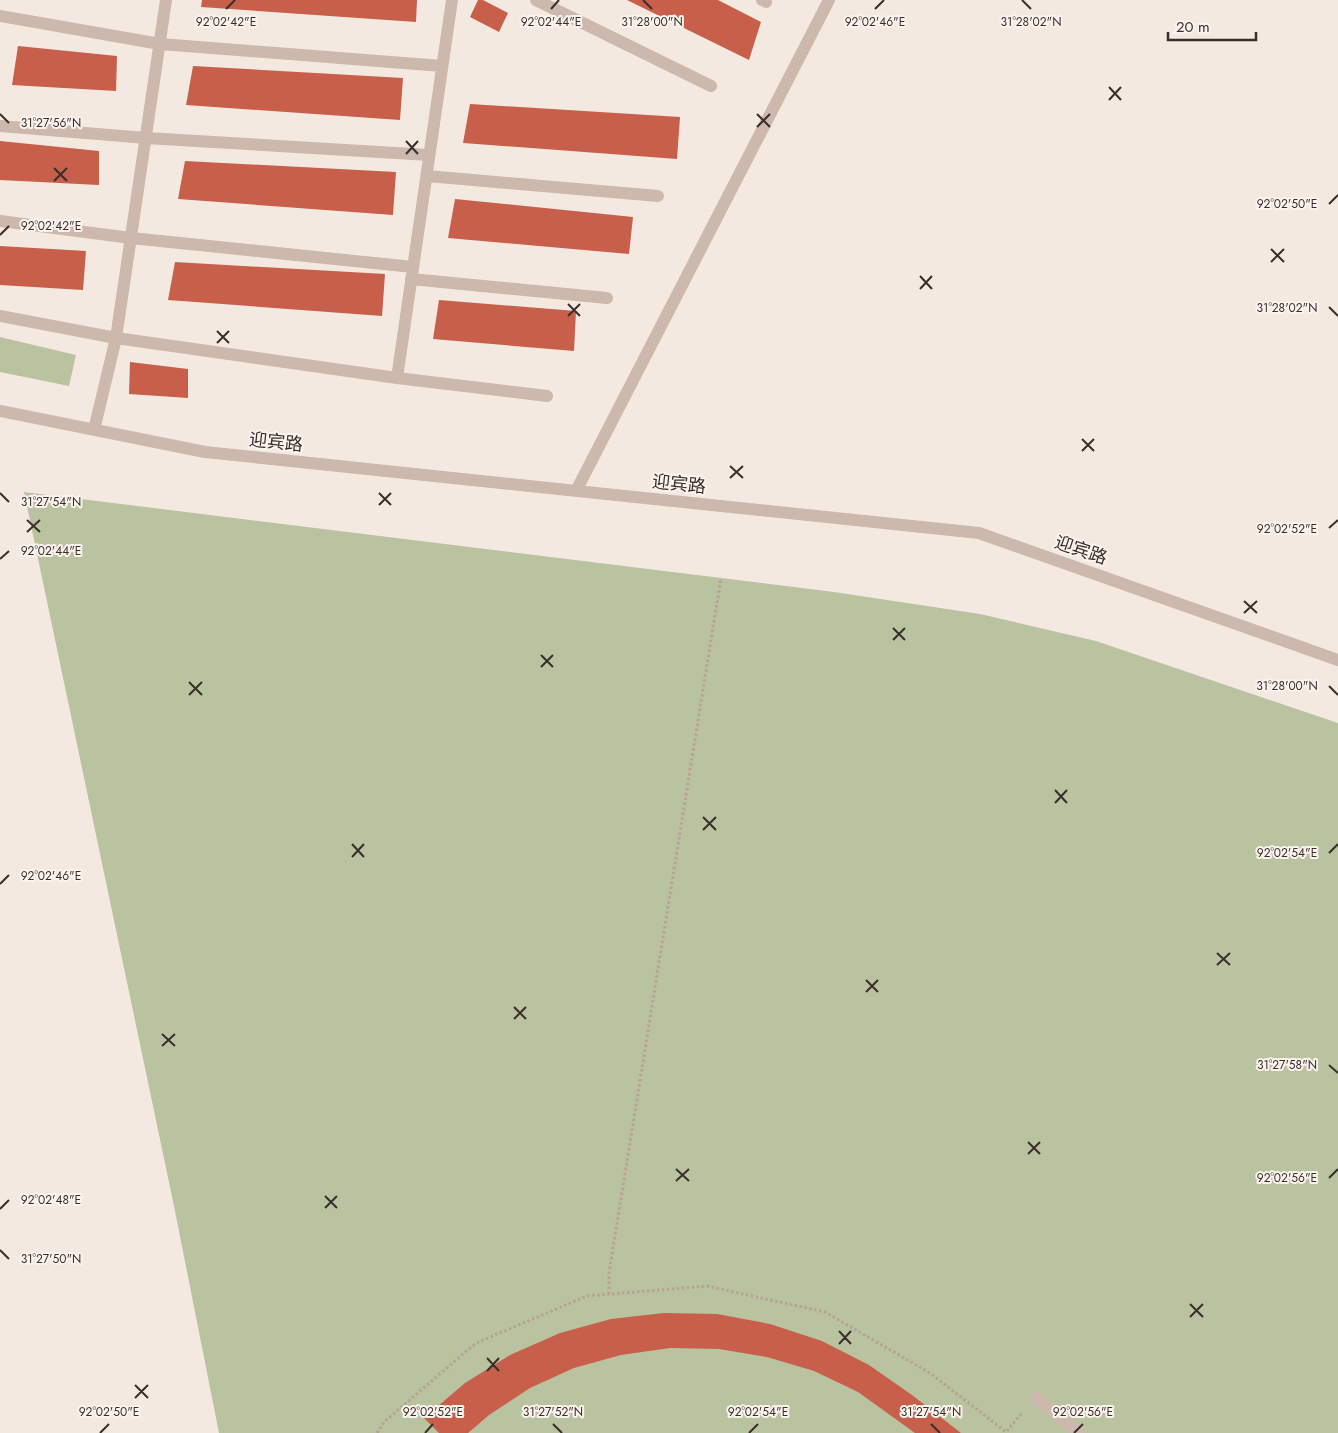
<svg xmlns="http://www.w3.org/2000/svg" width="1338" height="1433" font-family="Jost,'Noto Sans SC',sans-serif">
  <rect width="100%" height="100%" fill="#f4e9e0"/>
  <path fill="#bac3a0" d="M0,337L76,355L69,386L0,372Z
    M24,492L834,592L980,614L1096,641L1338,723V1433H219L174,1206Z"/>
  <path fill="#c75f4b" d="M202,0H417L416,22L201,7Z
    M478,0H483L508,13L499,32L470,17Z
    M627,0H718L761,22L749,60Z
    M18,46L117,56L116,91L12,85Z
    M193,66L403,78L400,120L186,105Z
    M470,104L680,117L677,159L463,143Z
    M0,141L99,151V185L0,180Z
    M185,161L396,172L393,215L178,199Z
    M455,199L633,217L629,254L448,238Z
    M0,246L86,251L83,290L0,285Z
    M175,262L385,274L382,316L168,300Z
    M439,300L576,311L574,351L433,339Z
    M130,362L188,369V398L129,394Z
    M664,1313L717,1314L770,1324L822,1341L869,1365L912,1395L961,1433H915L858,1392L814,1371L767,1357L719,1349L670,1348L621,1355L574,1368L530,1388L489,1415L468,1433H439L424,1418L465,1383L510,1355L560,1333L611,1319Z"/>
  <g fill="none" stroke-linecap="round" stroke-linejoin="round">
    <path stroke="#b8a296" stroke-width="3" stroke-dasharray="2.5 2.5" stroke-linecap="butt" d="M609,1294V1273L721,578
      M377,1433L384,1422L476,1343L587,1296L707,1286L825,1312L930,1373L1006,1432L1022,1413"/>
    <path stroke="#ccb8ac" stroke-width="12" d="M536,0L711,86
      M762,0L766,2
      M0,16L160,44L442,66
      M0,126L146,138L429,155
      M427,176L658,196
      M0,221L131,238L413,267
      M411,279L607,298
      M0,316L116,338L397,378L547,396
      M397,378L452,0
      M0,411L205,452L979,533L1338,660
      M94,430L116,338L166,0
      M576,491L829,0
      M1036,1398L1079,1433"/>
  </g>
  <path fill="none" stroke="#3a2e2b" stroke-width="2" d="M643,0L652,9M1022,0L1031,9M226,9L235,0M551,9L559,0M875,9L884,0M1109,87L1121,100M1109,100L1121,87M0,114L9,123M757,114L770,127M757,127L770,114M406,141L418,154M406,154L418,141M54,168L67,181M54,181L67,168M1329,204L1338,195M0,235L9,226M1271,249L1284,262M1271,262L1284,249M920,276L932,289M920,289L932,276M568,304L580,316M1329,307L1338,316M568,316L580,304M217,331L229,343M217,343L229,331M1082,439L1094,451M1082,451L1094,439M730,466L743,478M730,478L743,466M0,493L9,502M379,493L391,505M379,505L391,493M27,520L40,532M1329,528L1338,520M27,532L40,520M0,559L9,551M1244,601L1257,613M1244,613L1257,601M893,628L905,640M893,640L905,628M541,655L553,667M541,667L553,655M189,682L202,695M1329,686L1338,695M189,695L202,682M1055,790L1067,803M1055,803L1067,790M703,817L716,830M703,830L716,817M352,844L364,857M1329,853L1338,844M352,857L364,844M0,884L9,875M1217,953L1230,965M1217,965L1230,953M866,980L878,992M866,992L878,980M514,1007L526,1019M514,1019L526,1007M162,1034L175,1046M162,1046L175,1034M1329,1065L1338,1073M1028,1142L1040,1154M1028,1154L1040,1142M676,1169L689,1181M1329,1178L1338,1169M676,1181L689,1169M325,1196L337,1208M325,1208L337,1196M0,1209L9,1200M0,1250L9,1259M1190,1304L1203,1317M1190,1317L1203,1304M839,1331L851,1344M839,1344L851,1331M487,1358L499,1371M487,1371L499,1358M135,1385L148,1398M135,1398L148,1385M553,1424L562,1433M931,1424L940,1433M100,1433L109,1424M425,1433L433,1424M749,1433L758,1424M1074,1433L1083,1424"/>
  <g text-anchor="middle" stroke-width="4" stroke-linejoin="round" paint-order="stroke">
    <g font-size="18" fill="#3a2e2b" stroke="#fbf3ed">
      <text transform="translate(276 442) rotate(6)" y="6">迎宾路</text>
      <text transform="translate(679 484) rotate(6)" y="6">迎宾路</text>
      <text transform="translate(1081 550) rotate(19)" y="6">迎宾路</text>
    </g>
  </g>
  <g font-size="12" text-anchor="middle" fill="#3a2e2b" stroke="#fbf3ed" stroke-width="4" stroke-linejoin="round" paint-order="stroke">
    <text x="226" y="26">92°02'42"E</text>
    <text x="551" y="26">92°02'44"E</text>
    <text x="652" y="26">31°28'00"N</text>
    <text x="875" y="26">92°02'46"E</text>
    <text x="1031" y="26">31°28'02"N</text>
    <text x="51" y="127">31°27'56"N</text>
    <text x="1287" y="208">92°02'50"E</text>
    <text x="51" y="230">92°02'42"E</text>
    <text x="1287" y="312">31°28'02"N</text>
    <text x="51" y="506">31°27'54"N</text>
    <text x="1287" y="533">92°02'52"E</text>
    <text x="51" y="555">92°02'44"E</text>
    <text x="1287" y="690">31°28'00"N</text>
    <text x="1287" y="857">92°02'54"E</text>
    <text x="51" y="880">92°02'46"E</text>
    <text x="1287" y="1069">31°27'58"N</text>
    <text x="1287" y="1182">92°02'56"E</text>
    <text x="51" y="1204">92°02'48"E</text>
    <text x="51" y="1263">31°27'50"N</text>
    <text x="109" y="1416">92°02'50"E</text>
    <text x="433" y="1416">92°02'52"E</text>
    <text x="553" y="1416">31°27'52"N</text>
    <text x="758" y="1416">92°02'54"E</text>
    <text x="931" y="1416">31°27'54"N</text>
    <text x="1083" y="1416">92°02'56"E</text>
  </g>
  <path d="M1168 32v8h88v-8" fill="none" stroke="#3a2e2b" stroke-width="2.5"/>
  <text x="1176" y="32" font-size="15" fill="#3a2e2b" stroke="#fbf3ed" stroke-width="4" paint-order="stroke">20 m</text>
</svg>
